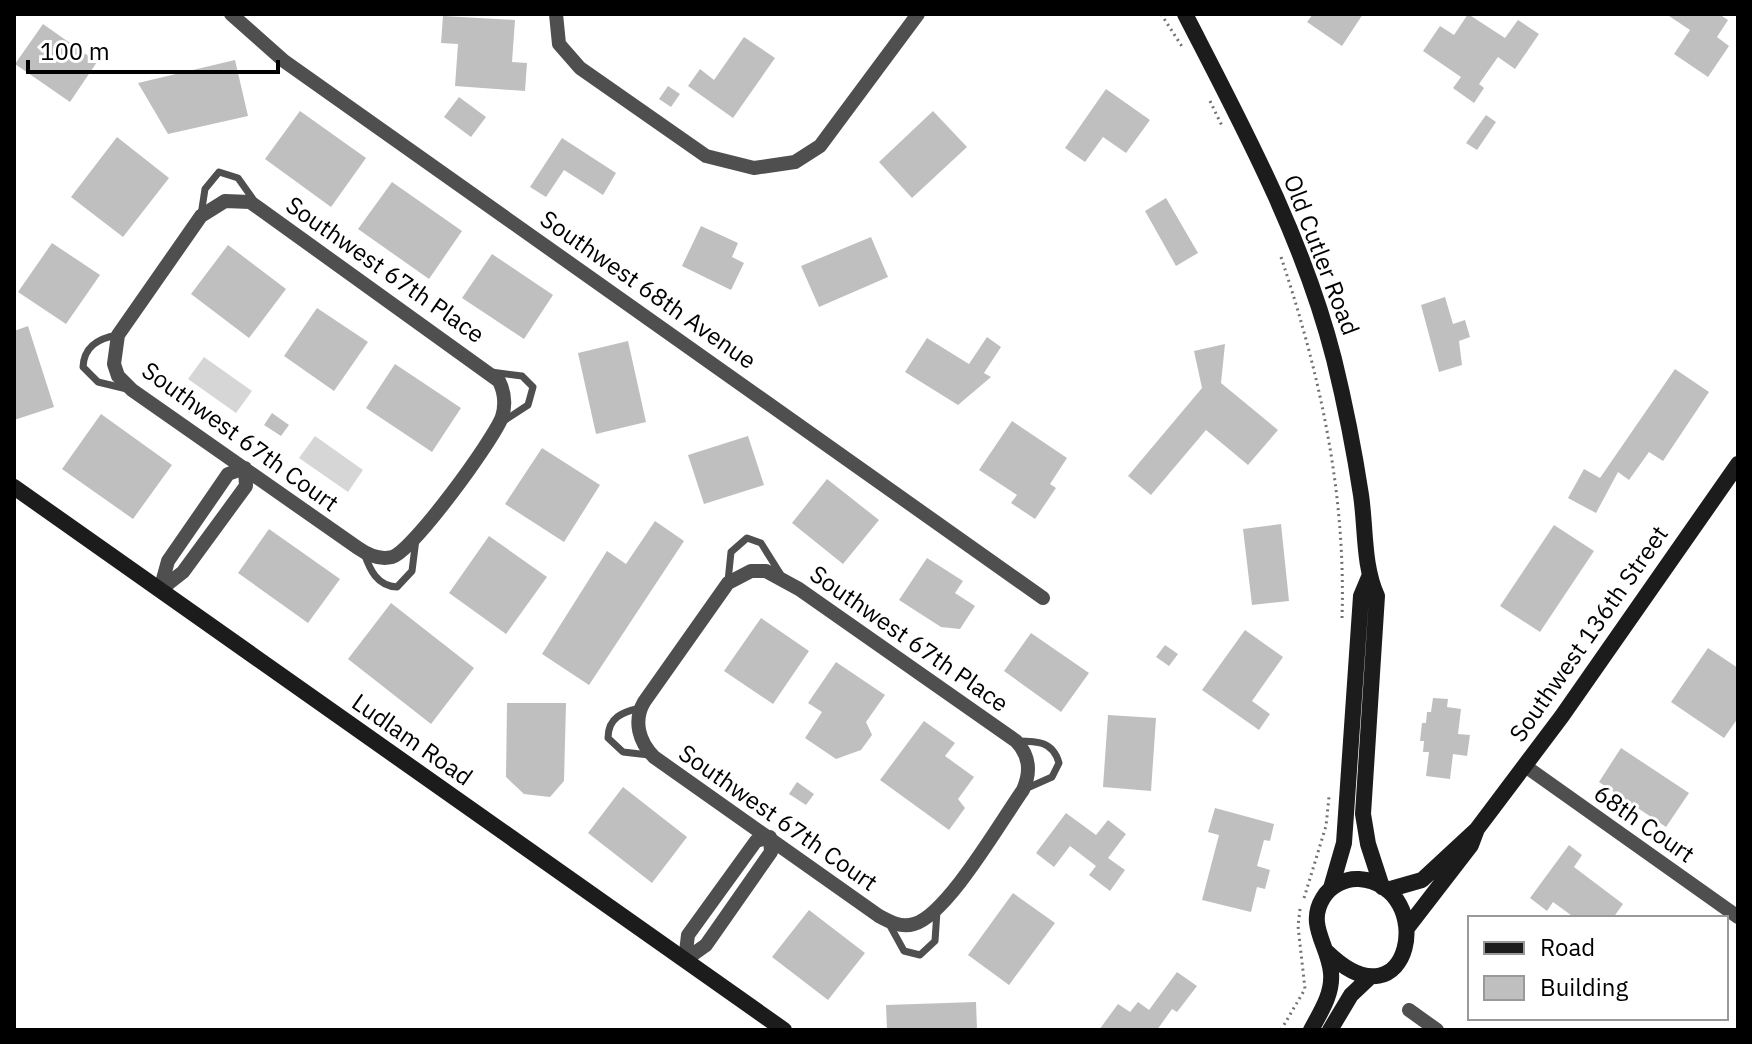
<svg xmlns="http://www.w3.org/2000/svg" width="1752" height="1044" font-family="'IBM Plex Sans',sans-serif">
  <rect width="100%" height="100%" fill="#fff"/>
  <path fill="#d6d6d6" d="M204,357L252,391L236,413L188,379Z
    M315,436L363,470L348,492L299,458Z"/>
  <path fill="#bfbfbf" d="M1313,14H1363L1342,46L1307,22Z
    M1468,14L1505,38L1518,20L1539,34L1515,69L1498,57L1479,84L1484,88L1474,103L1453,88L1461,77L1423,51L1440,26L1454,35Z
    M1666,14H1719L1728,20L1717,37L1729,46L1708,77L1674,54L1690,30Z
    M443,16L515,20L512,62L527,63L525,91L455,86L458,44L441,43Z
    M43,24L97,62L70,102L15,64Z
    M744,37L775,58L733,118L688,86L700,69L714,80Z
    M235,60L248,116L168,134L138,83Z
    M668,86L680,94L671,107L659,99Z
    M1106,89L1150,120L1126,153L1103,137L1085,162L1065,148Z
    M459,97L486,117L471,137L444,117Z
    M300,111L366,158L331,207L265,159Z
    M933,111L967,147L912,198L879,162Z
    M1486,115L1496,122L1477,150L1466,143Z
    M117,137L169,178L123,237L71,197Z
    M562,138L616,173L603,195L564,170L546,197L530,187Z
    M392,182L462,231L429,279L358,229Z
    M1166,198L1198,253L1176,266L1145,211Z
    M701,226L738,243L732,257L744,263L731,290L682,266Z
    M871,237L888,277L819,307L801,266Z
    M52,243L100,275L66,324L18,292Z
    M228,245L286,289L249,338L191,294Z
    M492,254L553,295L524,339L462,298Z
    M1445,297L1453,324L1465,320L1470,337L1459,341L1462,365L1439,372L1421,305Z
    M317,308L368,342L334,391L284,356Z
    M28,326L54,407L14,420V331Z
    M987,337L1001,347L984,373L991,377L958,405L905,372L927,338L969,364Z
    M628,341L646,422L596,434L578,353Z
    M1225,344L1221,383L1278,430L1248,465L1206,430L1151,495L1128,476L1202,388L1194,351Z
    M395,364L461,408L432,452L366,408Z
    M1675,369L1709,392L1663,461L1649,452L1629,480L1618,472L1596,513L1568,498L1584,469L1600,478Z
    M272,413L289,425L281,436L264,425Z
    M101,414L172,465L133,519L62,469Z
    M1012,421L1067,458L1050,484L1056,488L1035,519L1011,503L1017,495L979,470Z
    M748,436L764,485L704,504L688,455Z
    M542,448L600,485L564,542L505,504Z
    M827,479L879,520L843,564L792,523Z
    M655,521L684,541L589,685L542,654L607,551L626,564Z
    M1281,524L1289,601L1252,605L1243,529Z
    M1554,525L1594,551L1540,632L1500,606Z
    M269,529L340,579L308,623L238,573Z
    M489,536L547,577L506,634L449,593Z
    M927,558L963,581L955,593L975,606L960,629L941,627L899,600Z
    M391,603L474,668L431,724L348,659Z
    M761,618L809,651L773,704L724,671Z
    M1245,630L1283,657L1252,701L1270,714L1259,730L1202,690Z
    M1031,633L1089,673L1061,712L1004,671Z
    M1165,645L1178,654L1169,666L1156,657Z
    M1708,648L1738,668V718L1724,738L1671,702Z
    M836,662L885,695L866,722L872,735L861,750L836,759L805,738L822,712L808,703Z
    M1433,698L1448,699L1447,707L1461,709L1458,734L1470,735L1467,756L1453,754L1450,779L1426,776L1429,752H1423L1424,741H1420L1422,723H1426L1427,712H1431Z
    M507,703H566L564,781L550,797L524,794L506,777Z
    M1108,715L1156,718L1151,791L1103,787Z
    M924,721L955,743L945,756L974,777L958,799L965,808L949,830L880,780Z
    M1621,748L1689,793L1666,827L1599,782Z
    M797,782L814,794L806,805L789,794Z
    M623,787L687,837L652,883L588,833Z
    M1215,808L1274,824L1270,841L1264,840L1257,866L1270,870L1265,889L1257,887L1251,912L1202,900L1219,835L1208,832Z
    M1066,813L1096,835L1108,820L1126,834L1108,858L1125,870L1110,891L1089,875L1096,866L1070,846L1054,867L1036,853Z
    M1569,845L1582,855L1574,867L1623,904L1613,918H1575L1553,902L1547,911L1530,898Z
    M1013,893L1055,923L1009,985L968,955Z
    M809,910L865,953L828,1000L772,957Z
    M1177,972L1197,986L1177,1012L1172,1009L1157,1030H1099L1118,1004L1130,1012L1138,1002L1149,1010Z
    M976,1002L977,1030H887L886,1005Z"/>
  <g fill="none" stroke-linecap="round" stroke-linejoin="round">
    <path stroke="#717171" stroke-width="3" stroke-dasharray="2 4" stroke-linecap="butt" d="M1161,14L1183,48
      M1210,101L1222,126
      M1281,257C1320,374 1346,493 1342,618
      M1304,898L1326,826L1329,797
      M1281,1030L1305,989L1298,926L1300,909"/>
    <path stroke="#4f4f4f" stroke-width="7" d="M201,215L205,189L219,172L238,178L255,202
      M118,335C99,338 84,346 83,367L98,382L127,389
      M491,372L522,376L533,387L528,405L502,422
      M364,553C370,570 377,586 397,587L412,571L416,539
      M728,581L731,552L747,538L761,543L783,578
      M640,708C623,712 608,717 608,738L623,752L649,755
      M1017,741C1037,741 1053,741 1059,763L1052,777L1025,789
      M888,922L904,951L920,955L935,941L937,911"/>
    <path stroke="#4f4f4f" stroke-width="14" d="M231,14L284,61L1043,598
      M556,14L559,44L580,68L706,156L754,168L795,162L820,146L918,14
      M225,201L250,202L260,209L499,381C505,393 506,404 502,417C494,439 413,551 392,557C380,560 368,555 358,548L132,390L118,376L114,364L118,335L201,216Z
      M245,468L246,486L183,572L160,590L168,561L215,493L228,474Z
      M751,571H766L799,589L1016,741C1030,756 1031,772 1023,790C1001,821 947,915 914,924C901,928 890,922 879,916L654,757C639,742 633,721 644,702L728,583Z
      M1525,766L1738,917
      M770,837L771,852L706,945L685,960L688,935L756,841Z
      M1409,1010L1437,1030"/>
    <path stroke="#1c1c1c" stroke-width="16" d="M1185,14C1242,125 1303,237 1334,359C1345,404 1354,449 1361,495C1366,529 1363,565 1377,596L1363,814L1368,844L1382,887
      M14,487L784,1030
      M1331,888L1344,843L1361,596L1369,577
      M1387,890L1422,880L1476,830
      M1407,928L1471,845L1477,829L1562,716L1738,464
      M1311,1030C1320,1013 1333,994 1331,973C1329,946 1306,925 1323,898C1330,886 1345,878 1359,879C1439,886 1411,1033 1327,952
      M1330,1030L1351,995L1369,978"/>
  </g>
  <g text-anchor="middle" stroke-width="6" stroke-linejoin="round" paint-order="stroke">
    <g font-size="24" fill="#000" stroke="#fff">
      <text transform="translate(1321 255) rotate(69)" y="8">Old Cutler Road</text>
      <text transform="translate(385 270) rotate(35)" y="8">Southwest 67th Place</text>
      <text transform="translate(648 290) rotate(35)" y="8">Southwest 68th Avenue</text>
      <text transform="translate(240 437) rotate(36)" y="8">Southwest 67th Court</text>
      <text transform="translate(1589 634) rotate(-55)" y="8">Southwest 136th Street</text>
      <text transform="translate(909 639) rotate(35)" y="8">Southwest 67th Place</text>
      <text transform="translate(412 740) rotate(35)" y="8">Ludlam Road</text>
      <text transform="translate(778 818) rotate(35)" y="8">Southwest 67th Court</text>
      <text transform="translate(1644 824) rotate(35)" y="8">68th Court</text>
    </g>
  </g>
  <rect width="1752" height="1044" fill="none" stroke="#000000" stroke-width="32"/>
  <rect x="1468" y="916" width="260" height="104" fill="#ffffff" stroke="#999999" stroke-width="2"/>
  <rect x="1484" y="942" width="40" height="12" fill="#1c1c1c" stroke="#999999" stroke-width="2"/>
  <text x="1540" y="956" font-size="24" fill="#000000">Road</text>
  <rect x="1484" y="976" width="40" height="24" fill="#bfbfbf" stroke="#999999" stroke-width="2"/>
  <text x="1540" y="996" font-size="24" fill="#000000">Building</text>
  <path d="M28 60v12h250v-12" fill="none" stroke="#000000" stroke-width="4"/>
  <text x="40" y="60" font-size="24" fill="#000000" stroke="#ffffff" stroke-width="6" paint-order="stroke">100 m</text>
</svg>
